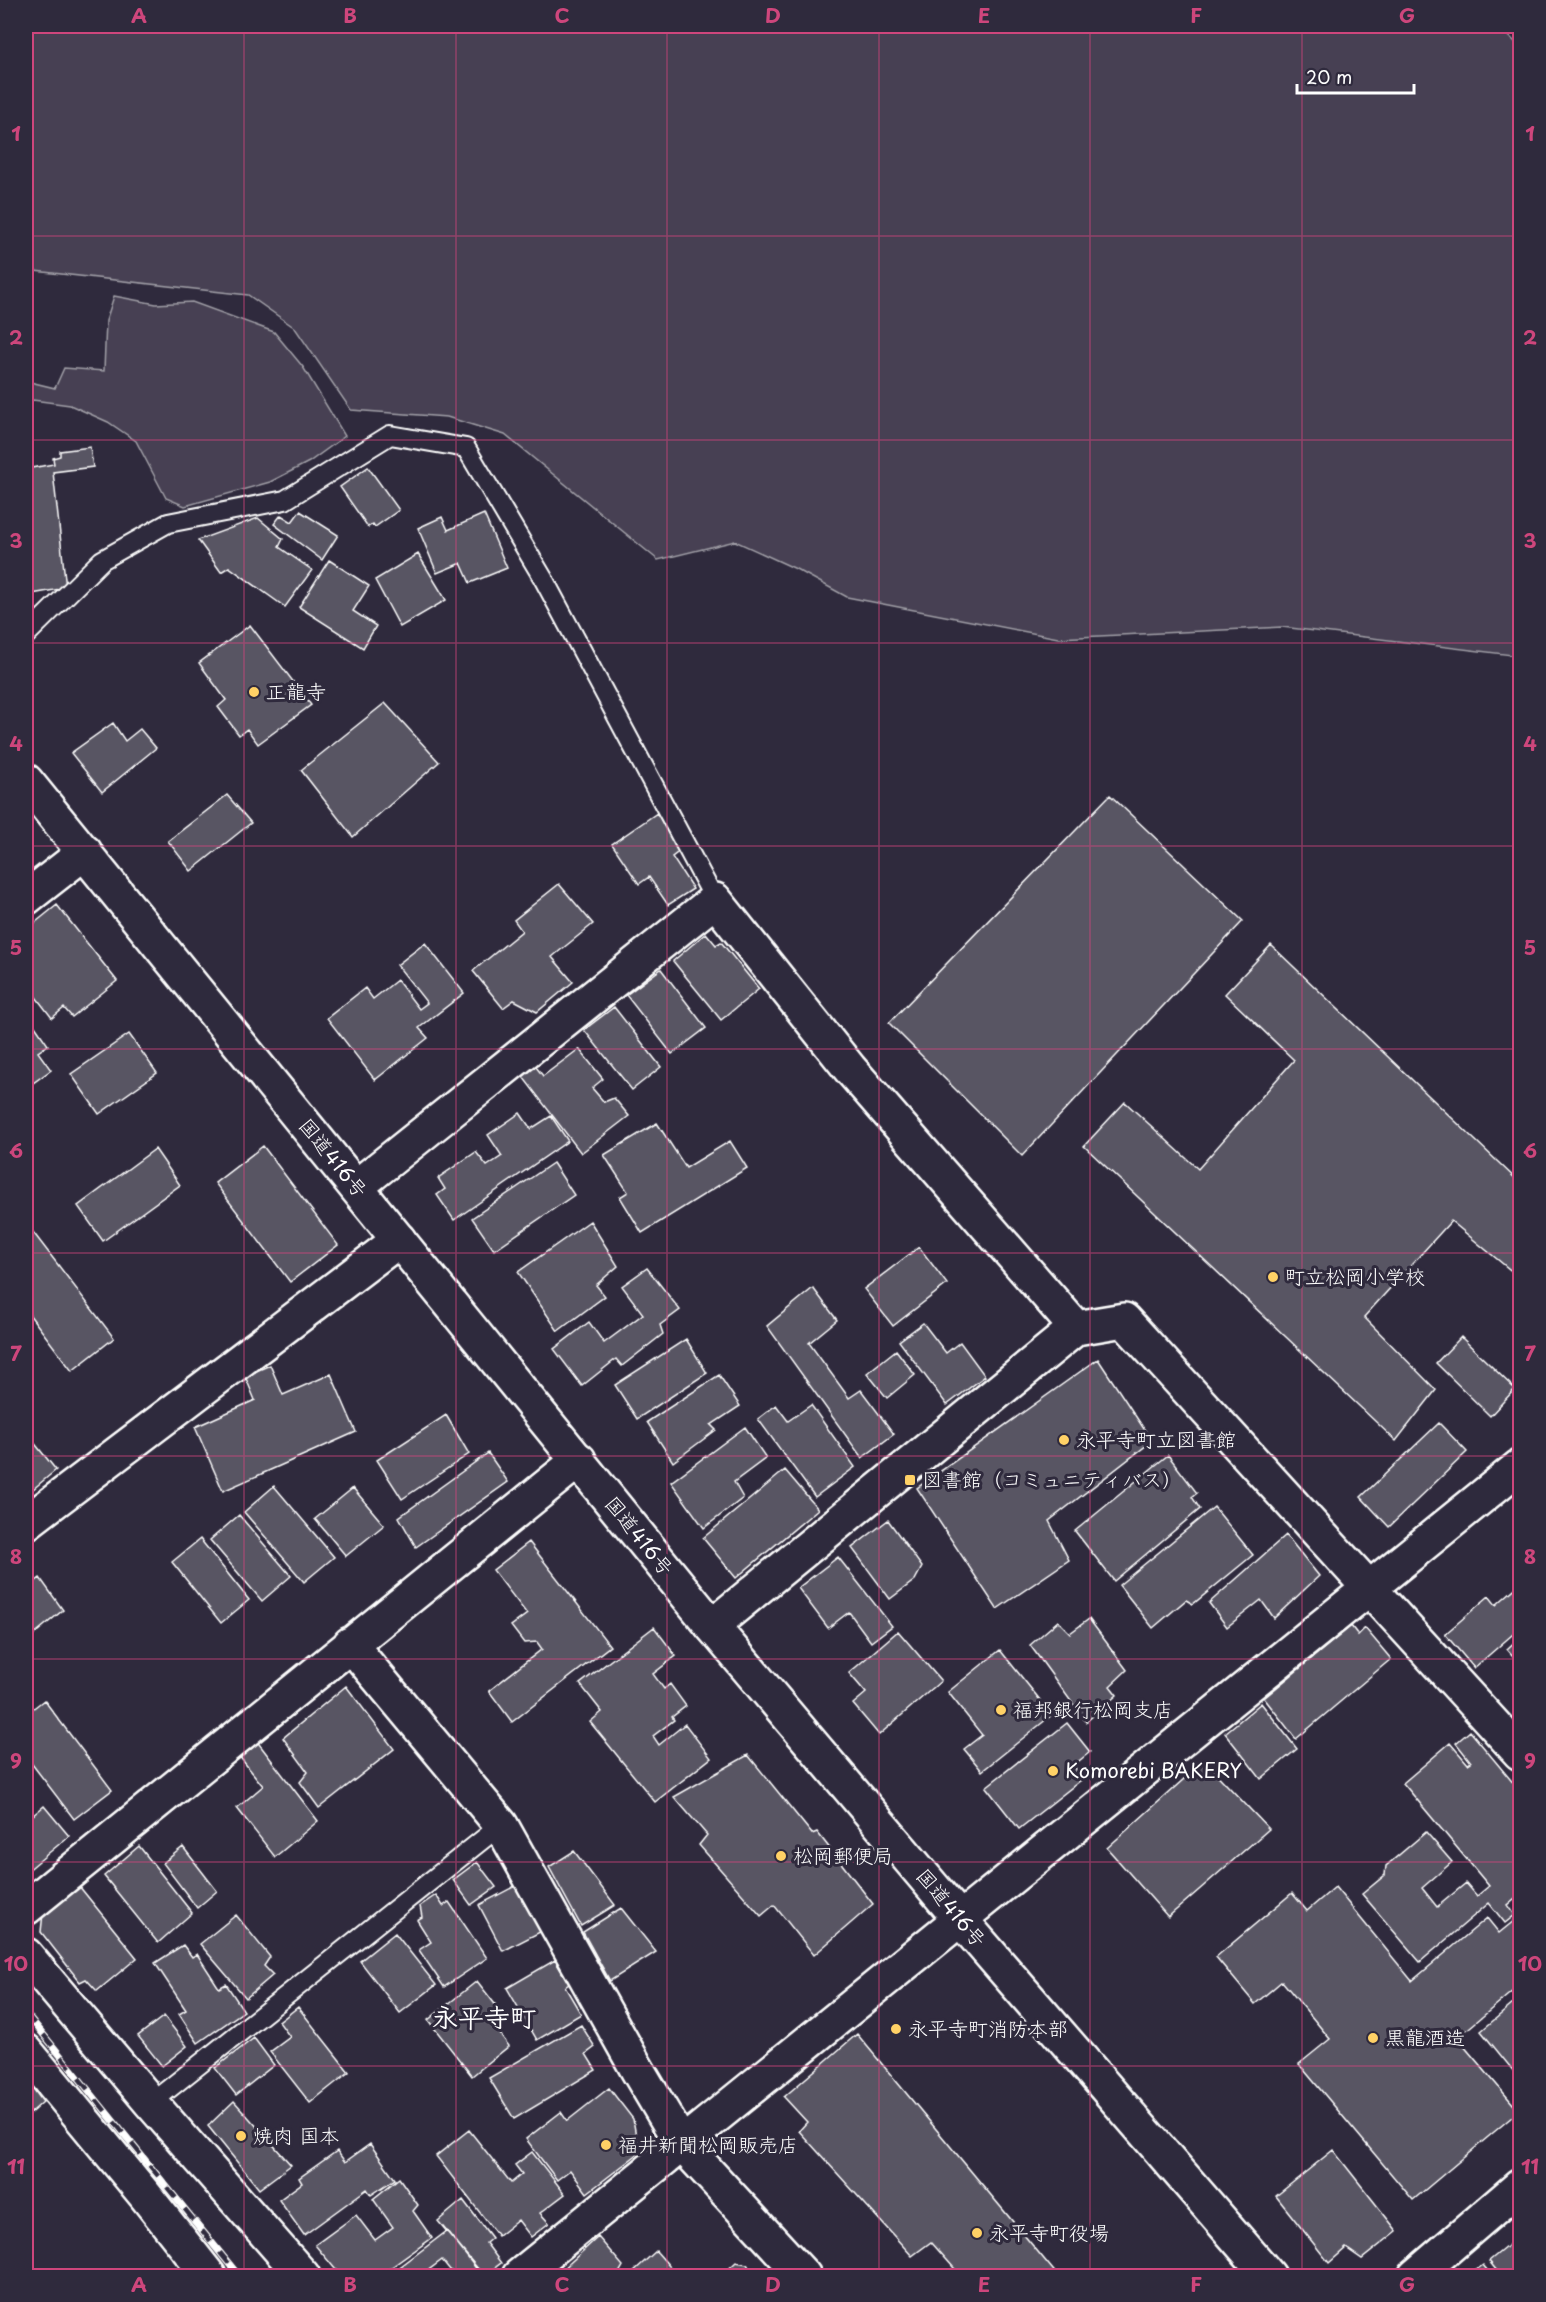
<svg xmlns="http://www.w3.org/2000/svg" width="1546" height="2302" font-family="'Playpen Sans','Klee One',sans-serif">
  <rect width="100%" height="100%" fill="#2f2a3d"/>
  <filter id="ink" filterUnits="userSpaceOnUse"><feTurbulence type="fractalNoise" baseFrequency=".0167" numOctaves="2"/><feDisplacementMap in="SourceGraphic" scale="12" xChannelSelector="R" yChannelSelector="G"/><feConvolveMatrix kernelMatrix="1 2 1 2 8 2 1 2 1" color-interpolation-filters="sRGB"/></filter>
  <g filter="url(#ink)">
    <path fill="#464152" stroke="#a2a0a8" stroke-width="1.5" d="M26,26H1499L1520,47V656L1282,627L1058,638L847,597L796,569L735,541L658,560L505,435L447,417L351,410L295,328L248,295L26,270Z
      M114,296L156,304L192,302L274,332L303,367L345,436L309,462L270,482L185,506L166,498L136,441L108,422L70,405L33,400L26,405V381L55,388L64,368L104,371L106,321Z"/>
    <path fill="#595564" stroke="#fff" stroke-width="1.5" d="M90,447L93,467L53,472L66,588L26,595V469L54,464L53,458L60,456V451Z
      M368,467L399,510L375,527L373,524L368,527L340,487Z
      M300,511L338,535L322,560L274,524L281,515L292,522Z
      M484,514L507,568L470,583L461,563L437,573L418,528L442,517L448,530Z
      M258,518L283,539L279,547L312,570L285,607L229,567L221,572L198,540Z
      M418,554L446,600L400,627L375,580Z
      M329,560L369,586L353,611L376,626L363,648L299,607Z
      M250,625L311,705L258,744L247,729L239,735L218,707L226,700L199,663Z
      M385,703L439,762L353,837L301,770Z
      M113,723L125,741L140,729L156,748L102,792L71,753Z
      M227,795L251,823L191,871L168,841Z
      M1110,795L1243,921L1022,1156L889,1023Z
      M657,813L681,850L672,857L693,889L668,905L649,877L639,884L612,844Z
      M559,884L593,924L552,957L573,982L537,1012L514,1000L503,1008L473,971L522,931L514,920Z
      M57,905L117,981L72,1017L64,1008L52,1018L26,984V930Z
      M706,933L716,945L721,942L759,989L721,1020L673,961Z
      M425,943L464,993L419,1028L428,1038L375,1080L327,1018L365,988L373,999L397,980L419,1009L427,1003L397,965Z
      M1271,945L1520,1183V1278L1451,1221L1364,1317L1436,1390L1396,1441L1084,1146L1125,1102L1198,1169L1294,1060L1225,994Z
      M661,969L706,1028L672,1054L626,995Z
      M614,1007L661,1067L632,1090L584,1030Z
      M26,1013L48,1045L38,1052L51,1070L26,1088Z
      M129,1034L157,1073L99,1114L71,1074Z
      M579,1049L603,1079L592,1088L604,1102L614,1098L629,1116L581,1153L520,1073L533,1063L543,1076Z
      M520,1113L531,1129L551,1116L568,1141L454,1220L437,1195L445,1189L438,1178L476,1152L487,1166L502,1156L488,1135Z
      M657,1123L686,1168L730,1141L747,1168L642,1233L620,1197L628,1192L604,1155Z
      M263,1146L338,1245L290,1282L215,1183Z
      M155,1149L180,1185L103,1241L78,1206Z
      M553,1163L574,1195L494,1250L472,1218Z
      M590,1221L618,1266L596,1285L605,1296L558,1331L518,1272Z
      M26,1223L114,1338L72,1371L26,1310Z
      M919,1247L947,1284L893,1326L864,1289Z
      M647,1268L680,1310L660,1325L663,1334L622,1366L616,1359L582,1386L554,1349L589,1322L604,1343L643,1314L622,1286Z
      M813,1288L837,1320L809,1343L849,1398L861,1390L894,1434L862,1458L767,1326Z
      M923,1323L946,1353L960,1342L985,1376L947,1405L899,1341Z
      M1461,1337L1515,1389L1490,1416L1436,1363Z
      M686,1339L707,1373L637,1419L615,1385Z
      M896,1350L915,1375L887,1398L867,1373Z
      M1098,1359L1152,1441L1049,1521L1069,1560L997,1609L917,1488Z
      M270,1365L283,1395L331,1374L356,1432L223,1491L195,1427L255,1400L245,1376Z
      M719,1375L740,1406L711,1425L716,1430L673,1462L647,1422Z
      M776,1405L788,1421L811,1405L855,1467L815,1497L758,1419Z
      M446,1415L469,1454L402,1499L377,1460Z
      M1439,1423L1467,1452L1389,1527L1361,1497Z
      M745,1427L766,1458L734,1482L743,1498L704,1528L671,1482Z
      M32,1440L56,1470L26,1495V1445Z
      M488,1453L508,1482L416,1547L399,1517Z
      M1168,1455L1197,1493L1192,1497L1200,1509L1114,1581L1075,1531Z
      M785,1470L818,1509L736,1578L703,1538Z
      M274,1486L334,1557L304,1582L244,1512Z
      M353,1488L384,1525L346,1556L315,1519Z
      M1214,1507L1253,1555L1193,1604L1186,1600L1153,1628L1119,1585Z
      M239,1515L291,1576L262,1601L210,1540Z
      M888,1520L922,1567L915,1580L890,1599L852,1548Z
      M1286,1535L1319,1576L1274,1618L1261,1600L1227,1627L1209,1603Z
      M200,1539L249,1600L221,1623L172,1562Z
      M529,1542L610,1646L512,1722L489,1691L542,1649L537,1642L524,1643L511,1626L527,1614L493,1570Z
      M838,1557L892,1626L871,1642L849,1612L828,1628L798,1588Z
      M40,1578L63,1610L26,1641V1589Z
      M1520,1584V1628L1474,1668L1445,1634L1489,1596L1496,1605Z
      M1089,1619L1127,1670L1110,1686L1117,1695L1086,1722L1030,1645L1058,1621L1070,1633Z
      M1351,1626L1358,1635L1365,1628L1391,1659L1296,1739L1264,1698Z
      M654,1627L676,1656L653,1674L664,1689L670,1684L686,1706L672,1717L674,1720L653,1736L659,1745L685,1724L711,1758L655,1802L590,1722L602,1712L580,1684Z
      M898,1631L941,1681L879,1735L853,1704L866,1693L849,1673Z
      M1520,1637V1664L1507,1649Z
      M1000,1650L1052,1715L982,1771L964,1749L982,1735L948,1692Z
      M346,1686L394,1749L319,1808L300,1782L308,1772L283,1738Z
      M44,1700L112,1790L74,1819L32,1764L26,1769V1714Z
      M1261,1703L1297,1749L1261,1779L1225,1733Z
      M1067,1723L1090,1752L1074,1765L1081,1780L1019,1829L986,1787Z
      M1470,1731L1520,1791V1895L1508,1905L1515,1915L1505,1923L1489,1903L1420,1962L1362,1894L1385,1875L1386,1866L1426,1832L1452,1862L1422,1888L1437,1907L1466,1883L1477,1896L1489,1886L1403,1783L1450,1743L1468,1764L1471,1762L1456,1743Z
      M256,1740L318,1821L275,1857L237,1808L263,1786L239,1756Z
      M748,1755L812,1834L817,1832L873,1904L814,1955L774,1905L761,1916L699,1845L707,1835L674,1797Z
      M1204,1761L1269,1829L1168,1917L1107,1848Z
      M44,1806L69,1836L26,1872V1821Z
      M139,1846L192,1913L158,1943L104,1876Z
      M183,1847L217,1891L197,1908L163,1863Z
      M574,1851L615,1905L581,1926L549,1867Z
      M477,1862L496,1887L471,1905L453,1880Z
      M517,1885L542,1931L503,1951L479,1905Z
      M79,1886L137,1958L97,1991L86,1979L80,1982L41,1932L43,1913Z
      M1335,1887L1412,1981L1487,1918L1499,1933L1520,1916V1985L1457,2038L1519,2111L1413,2200L1299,2064L1330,2039L1282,1981L1255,2004L1216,1957L1292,1893L1307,1911Z
      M436,1895L443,1906L449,1902L487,1958L444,1987L419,1950L431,1942L417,1920L422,1917L420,1906Z
      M621,1908L656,1952L610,1981L583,1932Z
      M236,1915L270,1957L264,1966L273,1975L246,1998L200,1944Z
      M395,1933L436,1985L400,2013L360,1961Z
      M183,1945L192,1957L197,1954L219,1988L226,1984L244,2011L198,2043L179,2014L186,2010L155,1963Z
      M555,1960L569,1984L565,1987L581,2014L537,2040L507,1988Z
      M477,1981L508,2021L497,2030L509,2046L472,2076L428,2020Z
      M1520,1998V2068L1515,2073L1481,2031Z
      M298,2007L349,2072L310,2103L270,2052L290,2037L279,2022Z
      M164,2016L187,2046L162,2066L138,2036Z
      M581,2025L595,2047L586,2054L596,2070L514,2119L489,2078Z
      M857,2034L1058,2276H961L931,2242L912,2256L799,2131L807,2122L784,2097Z
      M254,2038L274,2065L236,2095L215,2068Z
      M26,2079L43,2102L26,2117Z
      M609,2088L633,2119L639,2153L587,2193L570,2170L557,2180L526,2139L561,2112L567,2121Z
      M234,2101L291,2165L259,2189L208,2126Z
      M469,2130L511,2183L522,2174L515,2165L532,2152L565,2194L540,2213L549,2223L531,2237L518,2220L498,2236L436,2156Z
      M370,2144L395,2179L371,2195L367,2189L304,2235L279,2200L302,2183L299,2178L337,2151L345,2162Z
      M1333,2150L1397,2231L1362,2259L1346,2248L1329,2263L1276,2196Z
      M399,2178L418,2205L413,2211L432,2238L379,2276H341L315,2245L356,2215L375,2240L393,2227L373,2199Z
      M463,2200L492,2238L486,2243L501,2263L484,2276L438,2221Z
      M1520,2226V2245L1511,2234Z
      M447,2231L482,2276H455L442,2260L426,2272L429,2276H388Z
      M598,2237L623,2266L619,2273L622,2276H564L560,2272Z
      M1512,2242L1520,2252V2276H1501L1489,2261Z
      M656,2251L678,2276H637L633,2272Z
      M736,2262L747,2264L751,2271V2276H721Z
      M1483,2265L1492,2276H1468Z"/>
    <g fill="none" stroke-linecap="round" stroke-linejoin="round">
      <g stroke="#fff" stroke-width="22">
        <path id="lane" d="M26,635L102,560L168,523L285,500L390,435L466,448L543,578L715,900
          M151,2103L501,1825"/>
      </g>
      <g stroke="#fff" stroke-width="38">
        <path id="street" d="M26,898L85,852
          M356,1187L715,900L850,1069L1076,1328
          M26,1523L399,1240
          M712,1626L1076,1328L1124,1320L1520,1753
          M350,1644L501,1825L637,2069L681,2143L804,2276
          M26,1908L579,1460
          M26,1955L151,2103L303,2276
          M26,2051L145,2195L209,2276
          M519,2276L1520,1466"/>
      </g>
      <g stroke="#fff" stroke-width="38">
        <path id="secondary" d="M1415,2276L1520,2186"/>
      </g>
      <g stroke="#fff" stroke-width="38">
        <path id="highway" d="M26,781L712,1626L960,1919L1269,2276"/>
      </g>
      <use href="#lane" stroke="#2f2a3d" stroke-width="18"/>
      <use href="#street" stroke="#2f2a3d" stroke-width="33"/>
      <use href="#secondary" stroke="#2f2a3d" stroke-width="33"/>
      <use href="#highway" stroke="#2f2a3d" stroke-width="33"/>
      <g stroke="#fff" stroke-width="7">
        <path id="rail" d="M26,2013L239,2276"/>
      </g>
      <use href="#rail" stroke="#2f2a3d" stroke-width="4.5" stroke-dasharray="14" stroke-linecap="butt"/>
    </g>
  </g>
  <path fill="none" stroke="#ce467c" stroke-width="1.5" stroke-opacity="0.55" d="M244,26V2276M456,26V2276M667,26V2276M879,26V2276M1090,26V2276M1302,26V2276M26,236H1520M26,440H1520M26,643H1520M26,846H1520M26,1049H1520M26,1253H1520M26,1456H1520M26,1659H1520M26,1862H1520M26,2066H1520"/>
  <g fill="#ffd166" stroke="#2f2a3d" stroke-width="2">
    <circle cx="254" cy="692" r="6"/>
    <circle cx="1273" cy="1277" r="6"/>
    <circle cx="1064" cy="1440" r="6"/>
    <rect x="904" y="1474" width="12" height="12" rx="3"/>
    <circle cx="1001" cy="1710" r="6"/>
    <circle cx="1053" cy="1771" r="6"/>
    <circle cx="781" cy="1856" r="6"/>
    <circle cx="896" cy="2029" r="6"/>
    <circle cx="1373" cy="2038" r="6"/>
    <circle cx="241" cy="2136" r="6"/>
    <circle cx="606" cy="2145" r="6"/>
    <circle cx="977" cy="2233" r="6"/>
  </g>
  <g text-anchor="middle" stroke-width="6" stroke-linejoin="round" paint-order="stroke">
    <g font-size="20" fill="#fff" stroke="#2f2a3d" text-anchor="start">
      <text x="266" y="699">正龍寺</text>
      <text x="1285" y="1284">町立松岡小学校</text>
      <text x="1076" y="1447">永平寺町立図書館</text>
      <text x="922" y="1487">図書館（コミュニティバス）</text>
      <text x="1013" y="1717">福邦銀行松岡支店</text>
      <text x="1065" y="1778">Komorebi BAKERY</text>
      <text x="793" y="1863">松岡郵便局</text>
      <text x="908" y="2036">永平寺町消防本部</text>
      <text x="1385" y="2045">黒龍酒造</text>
      <text x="253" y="2143">焼肉 国本</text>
      <text x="618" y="2152">福井新聞松岡販売店</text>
      <text x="989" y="2240">永平寺町役場</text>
    </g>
    <g font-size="20" fill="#fff" stroke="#2f2a3d">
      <text transform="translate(333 1158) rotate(51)" y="7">国道416号</text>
      <text transform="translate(639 1536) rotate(51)" y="7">国道416号</text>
      <text transform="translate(951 1908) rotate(50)" y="7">国道416号</text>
    </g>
    <g font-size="26" font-weight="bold" fill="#fff" stroke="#2f2a3d">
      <text x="484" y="2027">永平寺町</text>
    </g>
  </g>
  <rect width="1546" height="2302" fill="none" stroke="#2f2a3d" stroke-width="66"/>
  <path d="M1297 84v9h117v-9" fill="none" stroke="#ffffff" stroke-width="3"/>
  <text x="1306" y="84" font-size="18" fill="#ffffff" stroke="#2f2a3d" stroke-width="4.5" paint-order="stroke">20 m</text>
  <rect x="33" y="33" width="1480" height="2236" fill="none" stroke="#ce467c" stroke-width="2"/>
  <g font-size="20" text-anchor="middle" font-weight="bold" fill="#ce467c">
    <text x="139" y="23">A</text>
    <text x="350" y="23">B</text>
    <text x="562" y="23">C</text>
    <text x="773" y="23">D</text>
    <text x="984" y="23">E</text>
    <text x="1196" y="23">F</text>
    <text x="1407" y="23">G</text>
    <text x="16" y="141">1</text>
    <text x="1530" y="141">1</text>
    <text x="16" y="345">2</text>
    <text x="1530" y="345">2</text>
    <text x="16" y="548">3</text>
    <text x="1530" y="548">3</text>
    <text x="16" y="751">4</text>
    <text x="1530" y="751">4</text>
    <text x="16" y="955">5</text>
    <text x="1530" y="955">5</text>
    <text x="16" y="1158">6</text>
    <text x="1530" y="1158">6</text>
    <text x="16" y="1361">7</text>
    <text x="1530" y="1361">7</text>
    <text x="16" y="1564">8</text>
    <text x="1530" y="1564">8</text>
    <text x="16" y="1768">9</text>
    <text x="1530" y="1768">9</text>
    <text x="16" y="1971">10</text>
    <text x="1530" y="1971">10</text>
    <text x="16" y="2174">11</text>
    <text x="1530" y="2174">11</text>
    <text x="139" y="2292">A</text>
    <text x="350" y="2292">B</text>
    <text x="562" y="2292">C</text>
    <text x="773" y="2292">D</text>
    <text x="984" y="2292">E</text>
    <text x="1196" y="2292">F</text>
    <text x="1407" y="2292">G</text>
  </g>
</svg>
